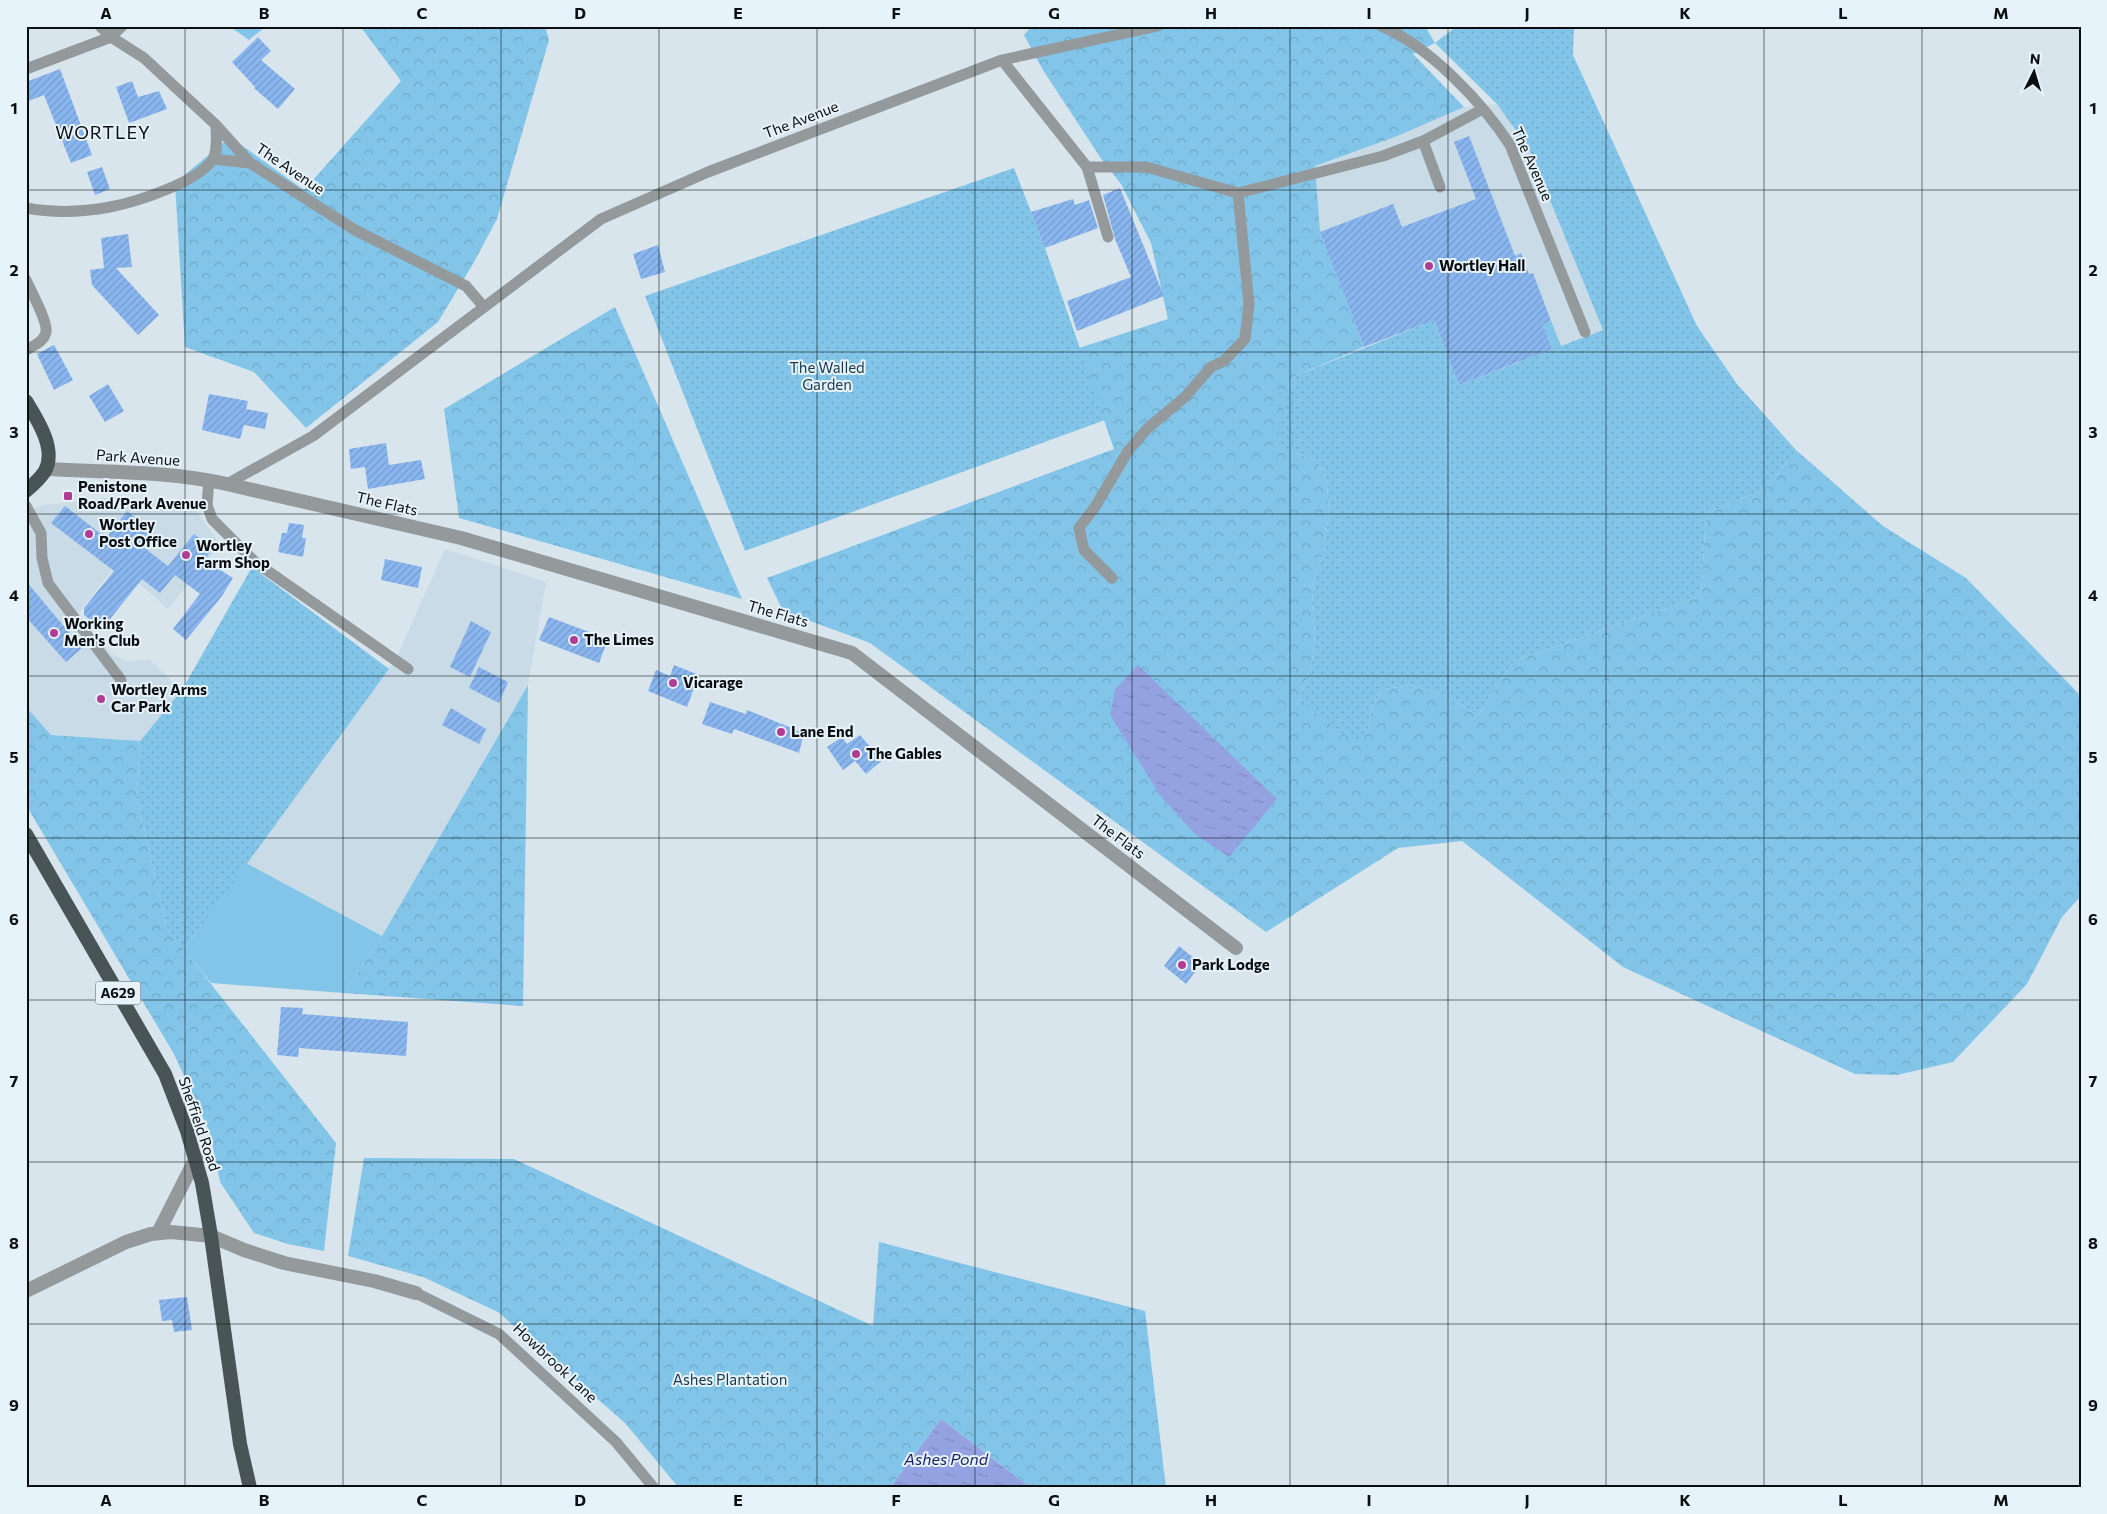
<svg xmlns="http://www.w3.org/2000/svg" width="2107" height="1514" font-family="Commissioner,sans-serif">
  <defs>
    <pattern id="forest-crowns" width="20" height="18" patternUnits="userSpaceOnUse" patternTransform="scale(1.25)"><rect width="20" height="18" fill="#82c5e9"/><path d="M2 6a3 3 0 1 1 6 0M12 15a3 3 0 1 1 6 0" fill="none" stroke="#6fa8c7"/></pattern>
    <pattern id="garden-dots" width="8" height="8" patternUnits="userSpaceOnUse" patternTransform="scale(1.25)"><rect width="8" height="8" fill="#82c5e9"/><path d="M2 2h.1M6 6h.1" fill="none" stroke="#6fa8c7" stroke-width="1.8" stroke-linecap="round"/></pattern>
    <pattern id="water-ripples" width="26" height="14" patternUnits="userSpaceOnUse" patternTransform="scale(1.25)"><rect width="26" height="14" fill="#95a2e2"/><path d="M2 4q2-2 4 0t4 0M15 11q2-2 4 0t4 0" fill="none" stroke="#7f8ac1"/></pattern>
    <pattern id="building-hatch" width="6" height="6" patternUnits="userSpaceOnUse" patternTransform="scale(1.25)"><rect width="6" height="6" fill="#89b6ef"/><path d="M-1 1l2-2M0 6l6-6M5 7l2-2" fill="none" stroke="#759bcc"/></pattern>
  </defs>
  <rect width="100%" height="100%" fill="#d9e5ec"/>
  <path fill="#c8dbe7" d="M1497,104L1529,149L1603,330L1459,385L1424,324L1364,347L1319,232L1315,166L1395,137L1464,107Z
    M115,497L191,502L220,545L168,609L117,564L77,615L112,654L127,661L150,660L182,690L140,741L51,735L26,707V512L43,505Z
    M445,549L546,582L528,685L382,936L246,863L395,661Z"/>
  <path fill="#82c5e9" d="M229,26H266L249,40Z
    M1551,321L1566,358L1521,361L1552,349L1543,324Z
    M246,863L382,936L344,993L211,983L184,950Z"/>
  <path fill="url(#forest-crowns)" d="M360,26H545L549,40L497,219L474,262L438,322L306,428L254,372L185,347L175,183L230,137L304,190L401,81Z
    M1032,26H1425L1435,43L1413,54L1464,107L1395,137L1315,166L1320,232L1364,347L1295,376L1288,397L1296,453L1317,461L1327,482L1329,514L1323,553L1314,581L1312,605L1315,635L1312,664L1299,701L1368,727L1372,705L1385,689L1411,685L1443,695L1478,715L1514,661L1701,596L1706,514L1767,488L1796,450L1883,526L1966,578L2081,696V896L2062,917L2027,984L1953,1062L1897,1075L1855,1074L1623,967L1462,841L1398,848L1266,932L870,643L783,611L767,578L1114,449L1079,348L1168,319L1151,243L1121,184L1102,160L1043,70L1024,35Z
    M615,307L742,599L459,518L444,409Z
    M528,685L523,1006L344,993L382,936Z
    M26,707L51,735L140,741L137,798L167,928L336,1143L324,1251L288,1244L254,1233L220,1182L210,1133L174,1054L26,805Z
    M364,1158L514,1159L873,1326L879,1242L1145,1311L1166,1488H1031L941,1419L890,1488H679L625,1423L498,1312L423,1277L348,1256Z"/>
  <path fill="url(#garden-dots)" d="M1457,26H1574L1573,55L1697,326L1737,384L1796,450L1767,488L1706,514L1701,596L1514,661L1478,715L1443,695L1411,685L1385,689L1372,705L1368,727L1359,745L1299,701L1312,664L1315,635L1312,605L1314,581L1323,553L1329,514L1327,482L1317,461L1296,453L1279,444L1278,425L1295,376L1424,324L1428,305L1459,385L1603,330L1529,149L1497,104L1435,43Z
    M1014,168L1045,248L1105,420L745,551L645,296Z
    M252,567L389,669L184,950L167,928L137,798L140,741L182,690Z"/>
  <path fill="url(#water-ripples)" d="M1138,665L1277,799L1229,857L1194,833L1160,795L1110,715L1115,690Z
    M941,1419L1031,1488H890Z"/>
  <path fill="url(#building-hatch)" d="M258,37L271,51L261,60L295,89L278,109L254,88L255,87L232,62Z
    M60,69L92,155L71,163L44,95L26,102V82Z
    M132,81L138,97L159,91L167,109L129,123L116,87Z
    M1469,136L1515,256L1521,253L1529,274L1533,273L1551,321L1543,324L1552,349L1459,385L1434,320L1364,347L1320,232L1393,204L1402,227L1476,199L1454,142Z
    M102,167L110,189L95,195L87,172Z
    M1120,188L1164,296L1077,331L1067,301L1131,277L1115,239L1103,195Z
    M1073,199L1075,205L1089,200L1098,228L1045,248L1031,212Z
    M128,234L132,267L116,268L159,315L138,335L92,285L90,270L104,268L101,238Z
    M658,245L665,272L641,279L633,254Z
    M54,345L73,380L54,390L37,354Z
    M108,384L124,411L105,422L89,396Z
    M209,394L248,401L246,409L268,413L265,429L244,425L240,439L202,430Z
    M386,443L389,465L421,460L425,479L368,489L365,467L351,469L349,449Z
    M65,506L106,538L127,511L153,531L142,546L168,566L194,534L213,549L204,560L233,578L222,596L186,640L173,629L200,594L175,575L160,593L142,579L102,629L84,615V608L114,571L51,523Z
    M289,523L304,525L302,538H306L303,557L278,552L282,533H287Z
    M385,559L422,567L418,588L381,580Z
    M26,581L82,648L66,662L26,617Z
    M549,617L608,639L599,663L539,640Z
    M471,621L491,632L470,677L450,667Z
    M674,665L699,675L687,707L648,691L656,670L670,676Z
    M479,667L508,682L499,703L469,688Z
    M710,702L746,714L747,710L804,733L799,753L734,729L732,734L702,724Z
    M451,708L486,729L479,744L442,725Z
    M860,735L872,749L875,747L885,758L866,774L855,761L843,770L827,747L842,737L847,744Z
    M1179,946L1201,964L1186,984L1164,966Z
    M281,1007L303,1008L302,1014L408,1022L406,1056L299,1048L298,1057L277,1055Z
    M187,1297L192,1330L174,1332L172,1320L162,1321L159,1300Z"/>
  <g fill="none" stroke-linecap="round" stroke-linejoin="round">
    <path stroke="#949a9c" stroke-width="11" d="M100,26L111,37L144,58L216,125L250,163L355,230L466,286L483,306
      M1381,26C1429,46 1482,102 1510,145L1585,332
      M1002,60L1087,167H1146L1238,193L1383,156L1423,141L1483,109
      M26,69L111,37L122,26
      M1423,141L1440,187
      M213,159L250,163
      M1087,167L1108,237
      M26,208C53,213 83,212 110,207C136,202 199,182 213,159C218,150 216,135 216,125
      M26,280C31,291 48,322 46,332C44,342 34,345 26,350
      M209,480L207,505L212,519L255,562L408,669
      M227,484L313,436L601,219L708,172L1002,60L1158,26
      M26,506L41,533L42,558L48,583L121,680
      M1112,578L1084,550L1079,528L1095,507L1128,451L1148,428L1185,397L1211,367L1224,361L1245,339L1249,304L1238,193
      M416,1293L499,1334L616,1442L654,1488"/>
    <path stroke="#949a9c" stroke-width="14" d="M46,469C104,472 170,471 227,484L461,538L852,653L1236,948
      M211,1236L244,1250L284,1263L374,1281L416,1293"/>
    <path stroke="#949a9c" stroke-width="14" d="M158,1233L196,1158
      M26,1291L126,1242L151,1234L171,1232L211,1236"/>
    <path stroke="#485456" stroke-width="14" d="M26,401C37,419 57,449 45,471C40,479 33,485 26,491
      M26,834L165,1074L187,1131L202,1183L211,1236L240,1444L250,1488"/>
  </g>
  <path fill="none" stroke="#0a0e10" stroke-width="1" stroke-opacity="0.55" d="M185,26V1488M343,26V1488M501,26V1488M659,26V1488M817,26V1488M975,26V1488M1132,26V1488M1290,26V1488M1448,26V1488M1606,26V1488M1764,26V1488M1922,26V1488M26,190H2081M26,352H2081M26,514H2081M26,676H2081M26,838H2081M26,1000H2081M26,1162H2081M26,1324H2081"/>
  <g fill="#af3c95" stroke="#e7f3fa" stroke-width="2">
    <circle cx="1429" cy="266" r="5"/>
    <rect x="63" y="491" width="10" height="10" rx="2.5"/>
    <circle cx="89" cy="534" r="5"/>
    <circle cx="186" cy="555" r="5"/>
    <circle cx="54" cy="633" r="5"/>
    <circle cx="574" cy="640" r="5"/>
    <circle cx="673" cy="683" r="5"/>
    <circle cx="101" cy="699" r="5"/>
    <circle cx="781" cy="732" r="5"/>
    <circle cx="856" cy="754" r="5"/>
    <circle cx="1182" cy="965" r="5"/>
  </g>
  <g text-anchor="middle" stroke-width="4" stroke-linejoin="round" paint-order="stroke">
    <rect fill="#e7f3fa" stroke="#4c5356" stroke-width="1" x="95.5" y="981.5" width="45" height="23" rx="4"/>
    <g font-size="14" font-weight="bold" fill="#0a0e10">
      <text x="118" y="998">A629</text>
    </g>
    <g font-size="15" fill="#0a0e10" stroke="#e7f3fa">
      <text transform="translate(801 120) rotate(-21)" y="5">The Avenue</text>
      <text transform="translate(1532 164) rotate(66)" y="5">The Avenue</text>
      <text transform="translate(290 169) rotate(34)" y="5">The Avenue</text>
      <text transform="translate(138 458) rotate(4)" y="5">Park Avenue</text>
      <text transform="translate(387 504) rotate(13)" y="5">The Flats</text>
      <text transform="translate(778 614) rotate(16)" y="5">The Flats</text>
      <text transform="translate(1118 837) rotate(37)" y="5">The Flats</text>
      <text transform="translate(199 1124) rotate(71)" y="5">Sheffield Road</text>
      <text transform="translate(555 1363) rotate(43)" y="5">Howbrook Lane</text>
    </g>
    <g font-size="15" font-weight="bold" fill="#0a0e10" stroke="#e7f3fa" text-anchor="start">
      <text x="1439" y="271">Wortley Hall</text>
      <text x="78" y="492">Penistone<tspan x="78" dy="17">Road/Park Avenue</tspan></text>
      <text x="99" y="530">Wortley<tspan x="99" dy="17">Post Office</tspan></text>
      <text x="196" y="551">Wortley<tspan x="196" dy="17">Farm Shop</tspan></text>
      <text x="64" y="629">Working<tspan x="64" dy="17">Men's Club</tspan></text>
      <text x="584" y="645">The Limes</text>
      <text x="683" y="688">Vicarage</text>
      <text x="111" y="695">Wortley Arms<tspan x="111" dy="17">Car Park</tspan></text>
      <text x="791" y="737">Lane End</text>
      <text x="866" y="759">The Gables</text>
      <text x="1192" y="970">Park Lodge</text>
    </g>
    <g font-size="15" fill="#16384a" stroke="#e7f3fa">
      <text x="827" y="373">The Walled<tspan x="827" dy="17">Garden</tspan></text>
      <text x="730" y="1385">Ashes Plantation</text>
    </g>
    <g font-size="16" font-style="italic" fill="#1d1d67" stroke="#e7f3fa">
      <text x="946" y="1465">Ashes Pond</text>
    </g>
    <g font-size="18" letter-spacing="1" fill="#0a0e10" stroke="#e7f3fa">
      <text x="103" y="139">WORTLEY</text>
    </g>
  </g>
  <rect width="2107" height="1514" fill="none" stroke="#e7f3fa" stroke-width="55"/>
  <g transform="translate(2034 72) rotate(5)" stroke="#e7f3fa" stroke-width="4" paint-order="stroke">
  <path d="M0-4L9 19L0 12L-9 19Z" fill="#0a0e10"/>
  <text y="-8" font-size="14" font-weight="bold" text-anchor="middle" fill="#0a0e10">N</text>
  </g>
  <rect x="28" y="28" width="2052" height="1458" fill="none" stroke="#0a0e10" stroke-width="2"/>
  <g font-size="16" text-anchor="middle" font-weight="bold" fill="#0a0e10">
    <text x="106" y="19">A</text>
    <text x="264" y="19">B</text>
    <text x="422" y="19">C</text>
    <text x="580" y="19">D</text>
    <text x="738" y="19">E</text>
    <text x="896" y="19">F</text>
    <text x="1054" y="19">G</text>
    <text x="1211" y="19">H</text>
    <text x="1369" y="19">I</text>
    <text x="1527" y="19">J</text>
    <text x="1685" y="19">K</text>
    <text x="1843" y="19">L</text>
    <text x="2001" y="19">M</text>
    <text x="14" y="114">1</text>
    <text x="2093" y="114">1</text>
    <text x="14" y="276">2</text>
    <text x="2093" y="276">2</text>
    <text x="14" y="438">3</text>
    <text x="2093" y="438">3</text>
    <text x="14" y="601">4</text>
    <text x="2093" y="601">4</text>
    <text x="14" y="763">5</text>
    <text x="2093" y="763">5</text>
    <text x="14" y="925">6</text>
    <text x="2093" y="925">6</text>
    <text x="14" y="1087">7</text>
    <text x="2093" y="1087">7</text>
    <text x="14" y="1249">8</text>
    <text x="2093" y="1249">8</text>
    <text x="14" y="1411">9</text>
    <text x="2093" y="1411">9</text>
    <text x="106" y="1506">A</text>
    <text x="264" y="1506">B</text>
    <text x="422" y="1506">C</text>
    <text x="580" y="1506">D</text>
    <text x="738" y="1506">E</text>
    <text x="896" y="1506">F</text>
    <text x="1054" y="1506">G</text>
    <text x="1211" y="1506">H</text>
    <text x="1369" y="1506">I</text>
    <text x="1527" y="1506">J</text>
    <text x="1685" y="1506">K</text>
    <text x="1843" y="1506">L</text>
    <text x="2001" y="1506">M</text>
  </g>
</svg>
